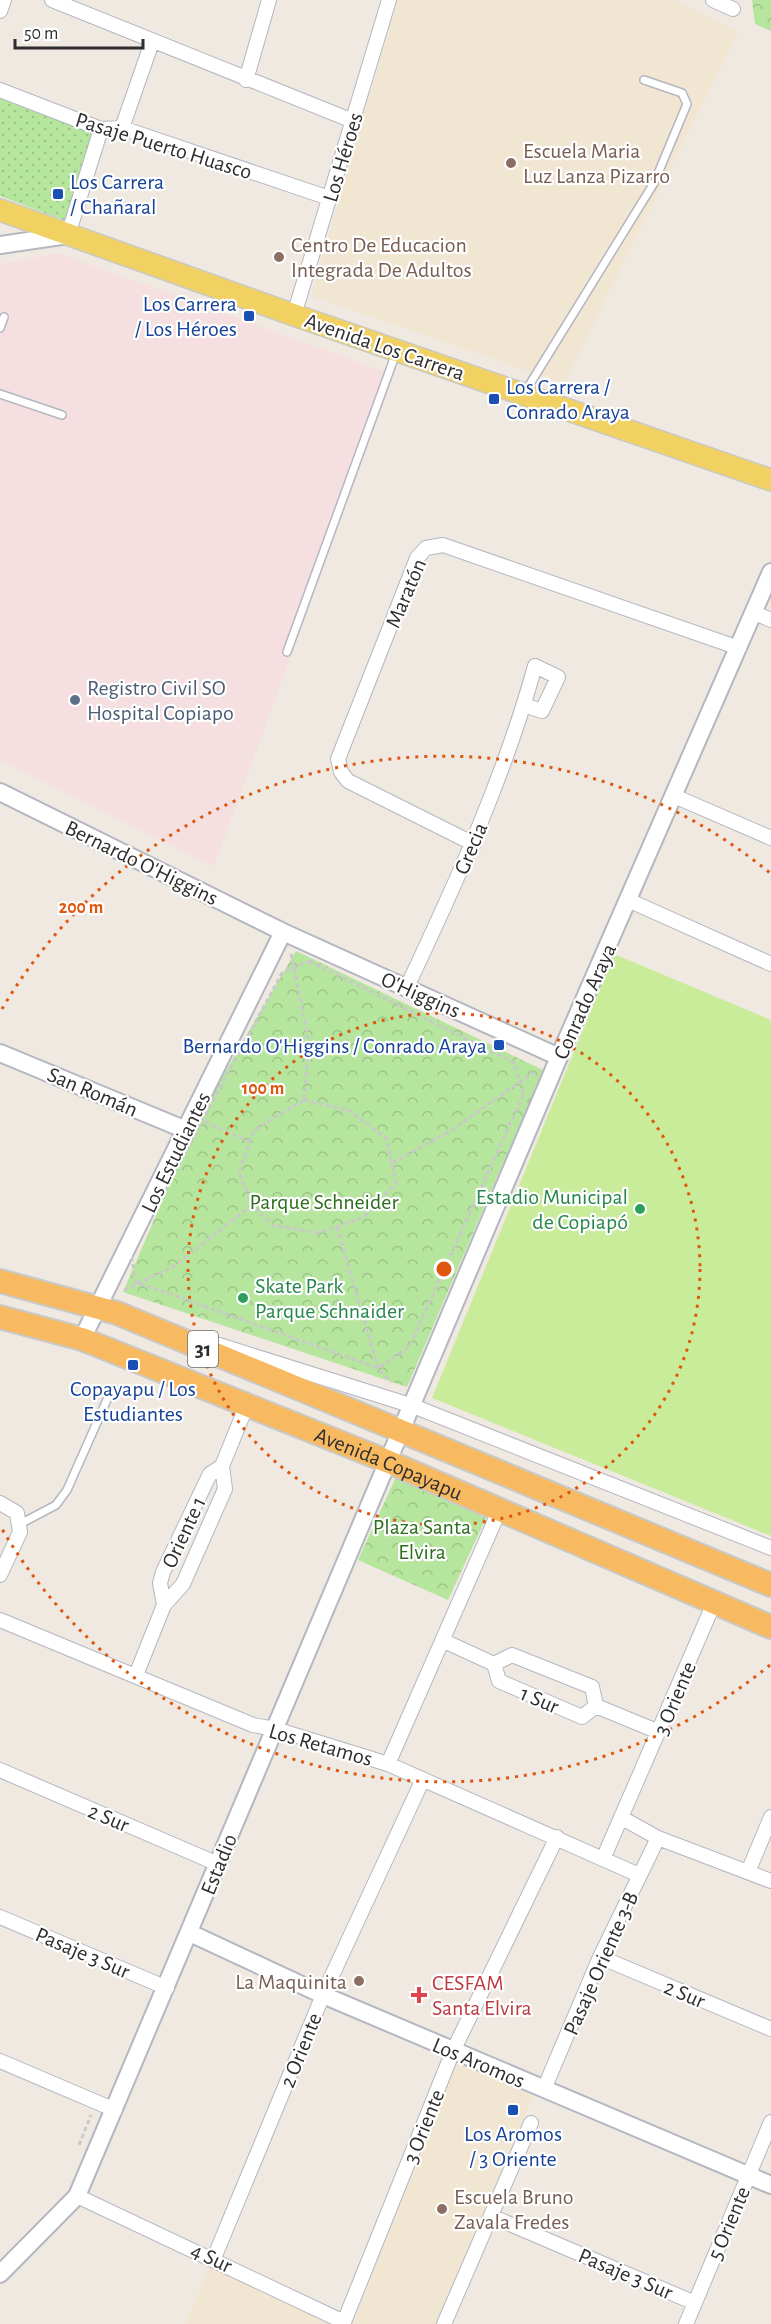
<svg xmlns="http://www.w3.org/2000/svg" width="771" height="2324" font-family="'Alegreya Sans',sans-serif">
  <defs>
    <pattern id="grass-dots" width="8" height="8" patternUnits="userSpaceOnUse" patternTransform="scale(1.5)"><rect width="8" height="8" fill="#b6e59e"/><path d="M2 2h.1M6 6h.1" fill="none" stroke="#9dc588" stroke-width="1.8" stroke-linecap="round"/></pattern>
    <pattern id="forest-crowns" width="20" height="18" patternUnits="userSpaceOnUse" patternTransform="scale(1.5)"><rect width="20" height="18" fill="#b6e59e"/><path d="M2 6a3 3 0 1 1 6 0M12 15a3 3 0 1 1 6 0" fill="none" stroke="#9dc588"/></pattern>
  </defs>
  <rect width="100%" height="100%" fill="#efe9e1"/>
  <path fill="#f0e6d1" d="M398,0H673L739,31L564,383L311,296Z
    M456,2062L534,2094L436,2324H353Z
    M211,2264L332,2324H185Z"/>
  <path fill="#f5dfe0" d="M58,253L394,375L214,866L0,759V264Z"/>
  <path fill="url(#grass-dots)" d="M0,93L94,130L66,221L0,196Z"/>
  <path fill="url(#forest-crowns)" d="M752,0H771V31L755,24Z
    M296,951L543,1070L407,1387L123,1292L198,1118Z
    M396,1477L486,1518L448,1600L358,1560Z"/>
  <path fill="#c9ec9a" d="M614,954L771,1020V1536L432,1398Z"/>
  <g fill="none" stroke-linecap="round" stroke-linejoin="round">
    <g stroke="#b4b7c1" stroke-width="10">
      <path id="service" d="M0,328L4,317
        M525,392L654,183L687,104L682,93L644,80
        M0,394L62,415
        M287,652L396,353
        M20,1524L56,1505L67,1490L110,1393"/>
    </g>
    <g stroke="#b4b7c1" stroke-width="16">
      <path id="minor" d="M52,0L353,121
        M713,0L733,9
        M0,11L4,0
        M246,80L269,0
        M0,90L101,129L122,128L329,198
        M122,128L152,42
        M68,235L101,129
        M294,315L389,0
        M755,613L771,620
        M674,796L771,838
        M474,844L348,781L341,772L338,759L417,558L426,548L443,545L739,648
        M628,900L771,964
        M407,987C456,883 504,778 535,666L558,677L542,711L524,705
        M219,1345L413,1406L771,1548
        M0,1503L17,1513L20,1532L0,1575
        M164,1605L160,1583L163,1572L206,1482L210,1474L222,1466L246,1407
        M0,1620L253,1725L275,1729L388,1764L639,1875
        M444,1641L494,1664
        M512,1655L592,1687L596,1706L582,1717L499,1681L494,1664Z
        M136,1675L164,1605L183,1584L225,1489L222,1466
        M596,1706L659,1732
        M388,1764L500,1509
        M0,1770L218,1864
        M622,1818L658,1838L771,1881
        M603,1859L714,1603
        M748,1872L771,1817
        M0,1917L167,1988
        M600,1957L771,2029
        M0,2061L115,2110
        M544,2089L600,1957L658,1838
        M77,2196L344,2322L453,2051L557,1837
        M491,2216L695,2303
        M214,2258L323,1995L423,1779
        M444,2324L531,2123
        M686,2324L771,2122"/>
    </g>
    <g stroke="#b4b7c1" stroke-width="20">
      <path id="tertiary" d="M0,245L68,235
        M0,792L283,932L559,1057
        M0,1053L186,1130
        M82,1339L283,932
        M190,1933L323,1995L771,2185
        M0,2274L77,2196L559,1057L771,572"/>
    </g>
    <g stroke="#c9c9c9" stroke-width="24">
      <path id="primary" d="M0,210L294,315L771,480"/>
    </g>
    <g stroke="#c9c9c9" stroke-width="26">
      <g id="trunk">
        <path d="M0,1281L117,1313L771,1585"/>
        <path id="s1" d="M0,1317L82,1339L389,1462L771,1627"/>
      </g>
    </g>
    <path stroke="#c9c9c9" stroke-width="3" stroke-dasharray="4.5 3" stroke-linecap="butt" d="M291,954L309,1042L304,1100
      M309,961L513,1062L524,1093L409,1347L378,1368L136,1282L131,1253L282,973Z
      M304,1100L350,1111L386,1138L396,1183L364,1217L319,1233L272,1225L252,1205L239,1172L254,1130Z
      M205,1122L250,1142
      M392,1163L452,1130L534,1072
      M337,1227L378,1368L391,1382
      M124,1290L173,1267L252,1205
      M79,2145L91,2115"/>
    <use href="#service" stroke="#fff" stroke-width="7"/>
    <use href="#minor" stroke="#fff" stroke-width="14"/>
    <use href="#tertiary" stroke="#fff" stroke-width="16"/>
    <use href="#primary" stroke="#f2d163" stroke-width="21"/>
    <use href="#trunk" stroke="#f8ba60" stroke-width="22"/>
  </g>
  <g fill="none" stroke="#df570e" stroke-width="3" stroke-dasharray="3 6">
    <circle cx="444" cy="1269" r="256"/>
    <path d="M770 1665A513 513 0 0 1 2 1529M2 1009A513 513 0 0 1 770 873"/>
  </g>
  <g fill="#8d6e63" stroke="#fff" stroke-width="2">
    <circle cx="511" cy="163" r="6"/>
    <circle cx="279" cy="257" r="6"/>
    <circle cx="359" cy="1981" r="6"/>
    <circle cx="442" cy="2209" r="6"/>
  </g>
  <g fill="#1a4fb4" stroke="#fff" stroke-width="2">
    <rect x="52" y="188" width="12" height="12" rx="3"/>
    <rect x="243" y="310" width="12" height="12" rx="3"/>
    <rect x="488" y="393" width="12" height="12" rx="3"/>
    <rect x="493" y="1039" width="12" height="12" rx="3"/>
    <rect x="127" y="1359" width="12" height="12" rx="3"/>
    <rect x="507" y="2104" width="12" height="12" rx="3"/>
  </g>
  <circle fill="#5c6f8a" stroke="#fff" stroke-width="2" cx="75" cy="700" r="6"/>
  <g fill="#2e9e5b" stroke="#fff" stroke-width="2">
    <circle cx="640" cy="1209" r="6"/>
    <circle cx="243" cy="1298" r="6"/>
  </g>
  <path fill="#e0444e" stroke="#fff" stroke-width="2" d="M416 1986h6v6h6v6h-6v6h-6v-6h-6v-6h6z"/>
  <g text-anchor="middle" stroke-width="4.5" stroke-linejoin="round" paint-order="stroke">
    <rect fill="#fff" stroke="#6d6d6d" stroke-width="1.5" x="188" y="1331" width="30" height="36" rx="4.5"/>
    <g font-size="21" font-weight="bold" fill="#2e2e2e">
      <text x="203" y="1356">31</text>
    </g>
    <g font-size="22" fill="#2e2e2e" stroke="#fff">
      <text transform="translate(164 145) rotate(17)" y="8">Pasaje Puerto Huasco</text>
      <text transform="translate(342 157) rotate(-73)" y="8">Los Héroes</text>
      <text transform="translate(385 346) rotate(19)" y="8">Avenida Los Carrera</text>
      <text transform="translate(405 593) rotate(-67)" y="8">Maratón</text>
      <text transform="translate(470 848) rotate(-67)" y="8">Grecia</text>
      <text transform="translate(142 862) rotate(26)" y="8">Bernardo O'Higgins</text>
      <text transform="translate(421 994) rotate(24)" y="8">O'Higgins</text>
      <text transform="translate(584 1001) rotate(-66)" y="8">Conrado Araya</text>
      <text transform="translate(93 1091) rotate(23)" y="8">San Román</text>
      <text transform="translate(175 1152) rotate(-64)" y="8">Los Estudiantes</text>
      <text dy="8" stroke="none"><textPath href="#s1" startOffset="416">Avenida Copayapu</textPath></text>
      <text transform="translate(183 1532) rotate(-65)" y="8">Oriente 1</text>
      <text transform="translate(674 1698) rotate(-67)" y="8">3 Oriente</text>
      <text transform="translate(540 1699) rotate(23)" y="8">1 Sur</text>
      <text transform="translate(321 1744) rotate(16)" y="8">Los Retamos</text>
      <text transform="translate(109 1817) rotate(23)" y="8">2 Sur</text>
      <text transform="translate(218 1864) rotate(-68)" y="8">Estadio</text>
      <text transform="translate(83 1952) rotate(23)" y="8">Pasaje 3 Sur</text>
      <text transform="translate(600 1963) rotate(-66)" y="8">Pasaje Oriente 3-B</text>
      <text transform="translate(685 1993) rotate(23)" y="8">2 Sur</text>
      <text transform="translate(300 2050) rotate(-68)" y="8">2 Oriente</text>
      <text transform="translate(479 2062) rotate(23)" y="8">Los Aromos</text>
      <text transform="translate(423 2126) rotate(-68)" y="8">3 Oriente</text>
      <text transform="translate(728 2223) rotate(-67)" y="8">5 Oriente</text>
      <text transform="translate(212 2257) rotate(25)" y="8">4 Sur</text>
      <text transform="translate(626 2273) rotate(23)" y="8">Pasaje 3 Sur</text>
    </g>
    <g font-size="22" fill="#785e54" stroke="#fff" text-anchor="start">
      <text x="523" y="158">Escuela Maria<tspan x="523" dy="25">Luz Lanza Pizarro</tspan></text>
      <text x="291" y="252">Centro De Educacion<tspan x="291" dy="25">Integrada De Adultos</tspan></text>
      <text x="347" y="1989" text-anchor="end">La Maquinita</text>
      <text x="454" y="2204">Escuela Bruno<tspan x="454" dy="25">Zavala Fredes</tspan></text>
    </g>
    <g font-size="22" fill="#164399" stroke="#fff" text-anchor="start">
      <text x="70" y="189">Los Carrera<tspan x="70" dy="25">/ Chañaral</tspan></text>
      <text x="237" y="311" text-anchor="end">Los Carrera<tspan x="237" dy="25">/ Los Héroes</tspan></text>
      <text x="506" y="394">Los Carrera /<tspan x="506" dy="25">Conrado Araya</tspan></text>
      <text x="487" y="1053" text-anchor="end">Bernardo O'Higgins / Conrado Araya</text>
      <text x="133" y="1396" text-anchor="middle">Copayapu / Los<tspan x="133" dy="25">Estudiantes</tspan></text>
      <text x="513" y="2141" text-anchor="middle">Los Aromos<tspan x="513" dy="25">/ 3 Oriente</tspan></text>
    </g>
    <g font-size="22" fill="#4e5e75" stroke="#fff" text-anchor="start">
      <text x="87" y="695">Registro Civil SO<tspan x="87" dy="25">Hospital Copiapo</tspan></text>
    </g>
    <g font-size="22" fill="#27864d" stroke="#fff" text-anchor="end">
      <text x="628" y="1204">Estadio Municipal<tspan x="628" dy="25">de Copiapó</tspan></text>
      <text x="255" y="1293" text-anchor="start">Skate Park<tspan x="255" dy="25">Parque Schnaider</tspan></text>
    </g>
    <g font-size="22" fill="#2c6e1b" stroke="#fff">
      <text x="324" y="1209">Parque Schneider</text>
      <text x="422" y="1534">Plaza Santa<tspan x="422" dy="25">Elvira</tspan></text>
    </g>
    <g font-size="22" fill="#be3a42" stroke="#fff" text-anchor="start">
      <text x="432" y="1990">CESFAM<tspan x="432" dy="25">Santa Elvira</tspan></text>
    </g>
  </g>
  <circle cx="444" cy="1269" r="9" fill="#df570e" stroke="#fff" stroke-width="3"/>
  <g font-size="18" text-anchor="middle" font-weight="bold" fill="#df570e" stroke="#fff" stroke-width="4.5" stroke-linejoin="round" paint-order="stroke">
    <text x="81" y="913">200 m</text>
    <text x="263" y="1094">100 m</text>
  </g>
  <path d="M15 39v9h128v-9" fill="none" stroke="#2e2e2e" stroke-width="3"/>
  <text x="24" y="39" font-size="18" fill="#2e2e2e" stroke="#ffffff" stroke-width="4.5" paint-order="stroke">50 m</text>
</svg>
